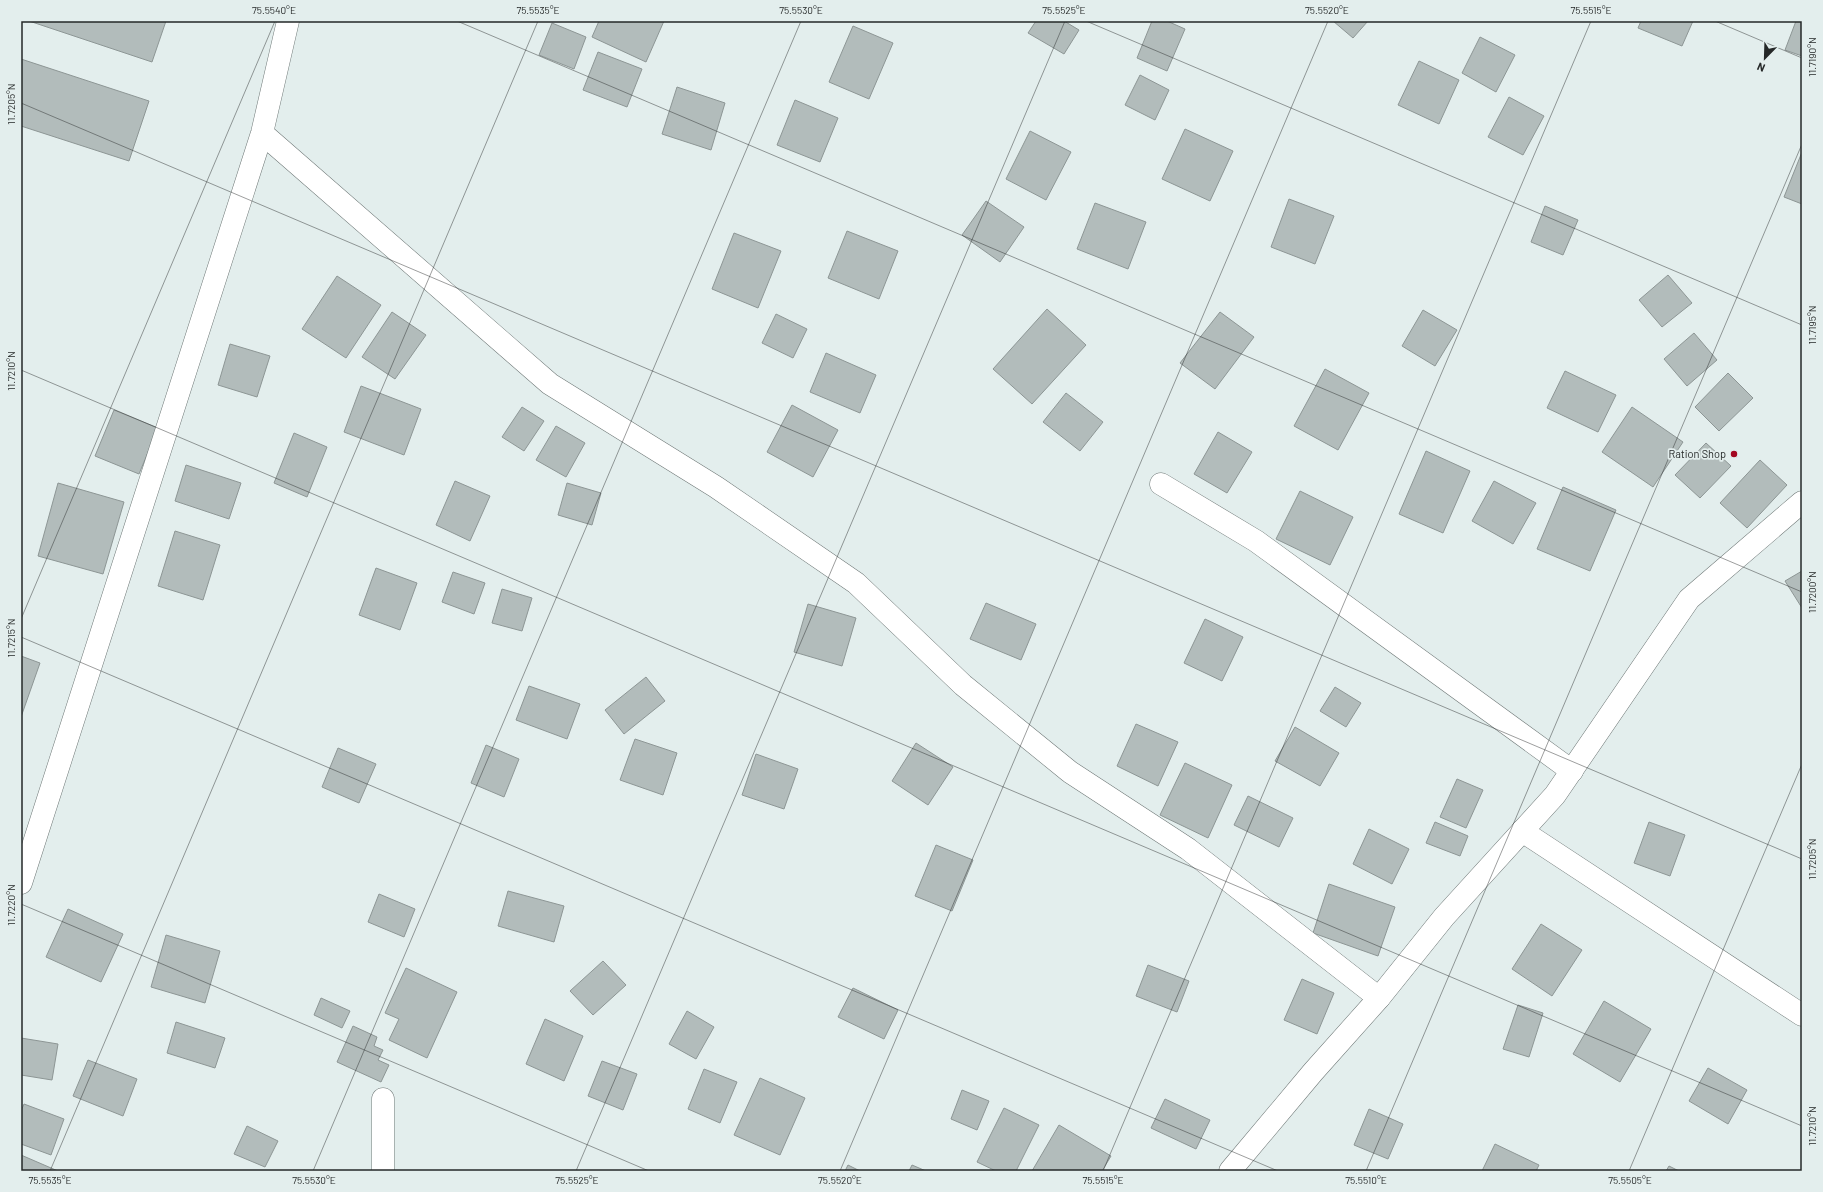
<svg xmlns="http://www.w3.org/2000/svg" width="1823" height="1192" font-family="Barlow,sans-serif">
  <rect width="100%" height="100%" fill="#e3eeed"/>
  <path fill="#b2bcbb" stroke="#8d9695" d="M29,21H166L152,62Z
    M599,21H664L646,62L592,37Z
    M1036,21H1064L1079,30L1064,54L1028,33Z
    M1152,21H1167L1185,29L1167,71L1137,58Z
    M1333,21H1368L1353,38Z
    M1641,21H1693L1682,46L1638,28Z
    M1796,21H1802V56L1785,50Z
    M552,23L586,37L574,69L539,55Z
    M853,26L893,43L869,99L829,82Z
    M1480,37L1515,55L1496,92L1462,73Z
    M598,52L642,69L627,107L583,90Z
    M21,59L149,101L129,161L21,126Z
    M1419,61L1459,80L1439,124L1398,105Z
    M1140,75L1169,90L1155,120L1125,105Z
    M677,87L725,103L711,150L662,134Z
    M1509,97L1544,116L1523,155L1488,137Z
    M795,100L838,118L820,162L777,145Z
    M1185,129L1233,151L1210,201L1162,179Z
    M1030,131L1071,152L1046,200L1006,179Z
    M1802,152V204L1784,197Z
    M1289,199L1334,216L1315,264L1271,247Z
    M986,201L1024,227L1000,262L962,235Z
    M1095,203L1146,222L1128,269L1077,249Z
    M1545,206L1578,220L1563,255L1531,242Z
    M847,231L898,251L879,299L828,278Z
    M734,233L781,251L758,308L712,289Z
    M1668,275L1692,303L1662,327L1639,300Z
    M337,276L381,305L346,358L302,329Z
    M1047,309L1086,345L1032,404L993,369Z
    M1423,310L1457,330L1435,366L1402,346Z
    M392,312L426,335L395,379L362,357Z
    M1220,312L1254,337L1215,389L1180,363Z
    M776,314L807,329L793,358L762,343Z
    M1694,333L1717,360L1687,386L1664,359Z
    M230,344L270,356L257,397L218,385Z
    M826,353L876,375L860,413L810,392Z
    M1325,369L1369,393L1338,450L1294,426Z
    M1565,371L1616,395L1598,432L1547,408Z
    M1728,373L1753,398L1719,431L1695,407Z
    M361,386L421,409L404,455L344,432Z
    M1066,393L1103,422L1080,451L1043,422Z
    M792,405L838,430L813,477L767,452Z
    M522,407L544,421L524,451L502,437Z
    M1632,407L1683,442L1653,487L1602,452Z
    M114,410L158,428L139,474L95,456Z
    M556,426L585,443L566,477L536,460Z
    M1218,432L1252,452L1227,493L1194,474Z
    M294,433L327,447L307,497L274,483Z
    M1706,443L1731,466L1700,498L1675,475Z
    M1426,451L1470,471L1443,533L1399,514Z
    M1760,460L1787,485L1747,528L1720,503Z
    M186,465L241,483L229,519L175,501Z
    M455,481L490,496L470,541L436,525Z
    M1494,481L1536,503L1513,544L1472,521Z
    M58,483L124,502L103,574L38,556Z
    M567,483L601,493L592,525L558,515Z
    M1563,487L1616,510L1590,571L1537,549Z
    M1300,491L1353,517L1330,565L1276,539Z
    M175,531L220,545L203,600L158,586Z
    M376,568L417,583L400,630L359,615Z
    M1802,571V608L1785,581Z
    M453,572L485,583L474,614L442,602Z
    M502,589L532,598L522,631L492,623Z
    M986,603L1036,624L1021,660L970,639Z
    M808,604L856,618L842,666L794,652Z
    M1205,619L1243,637L1222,681L1184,663Z
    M21,656L40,663L21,717Z
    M646,677L665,701L624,734L605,710Z
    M529,686L580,704L567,739L516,720Z
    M1335,687L1361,703L1346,727L1320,711Z
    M1136,724L1178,742L1158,786L1117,766Z
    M1295,727L1339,753L1320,786L1275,761Z
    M635,739L677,753L663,795L620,780Z
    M916,743L953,767L928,805L892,781Z
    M486,745L519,759L504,797L471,783Z
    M338,748L376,764L359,803L322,787Z
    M756,754L798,769L784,809L742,795Z
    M1185,763L1232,785L1208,838L1160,815Z
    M1457,779L1483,790L1466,828L1440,817Z
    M1248,796L1293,818L1279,847L1234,825Z
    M1435,822L1468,836L1460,856L1426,843Z
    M1649,822L1685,835L1670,876L1634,863Z
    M1369,829L1409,849L1392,884L1353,864Z
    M936,845L973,860L952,911L915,896Z
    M1329,884L1395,907L1378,956L1313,933Z
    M508,891L564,906L554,942L498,926Z
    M379,894L415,909L404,937L368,922Z
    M68,909L123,934L101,982L46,957Z
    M1541,924L1582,950L1552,996L1512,969Z
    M166,935L220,951L205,1003L151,987Z
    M603,961L626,985L593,1015L570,991Z
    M1148,965L1189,981L1177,1012L1136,996Z
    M406,968L457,992L427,1058L389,1040L399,1019L385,1013Z
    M1302,979L1334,993L1317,1034L1284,1020Z
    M853,988L898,1010L884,1039L838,1017Z
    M321,998L350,1011L342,1028L314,1015Z
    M1604,1001L1651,1029L1620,1082L1573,1054Z
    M1518,1005L1543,1013L1529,1057L1503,1049Z
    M687,1011L714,1027L696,1059L669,1044Z
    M545,1019L583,1036L564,1081L526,1064Z
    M176,1022L225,1038L215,1068L167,1053Z
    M353,1026L377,1037L374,1046L383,1050L378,1060L389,1065L381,1082L337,1062Z
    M21,1038L58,1044L52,1080L21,1075Z
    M88,1060L137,1079L123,1116L73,1096Z
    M602,1061L637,1074L623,1110L588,1096Z
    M1708,1068L1747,1090L1728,1124L1689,1101Z
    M704,1069L737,1082L720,1123L688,1109Z
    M760,1078L805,1098L780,1155L734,1135Z
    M962,1090L989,1101L977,1130L951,1119Z
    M1165,1099L1210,1120L1196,1149L1151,1128Z
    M24,1104L64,1119L51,1155L21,1144V1111Z
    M1004,1108L1039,1125L1016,1171H996L977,1162Z
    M1369,1109L1403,1124L1388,1159L1354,1145Z
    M1059,1125L1111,1156L1102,1171H1032Z
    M247,1126L278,1141L265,1167L234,1154Z
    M1495,1144L1539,1165L1536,1171H1482Z
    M21,1155L58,1171H21Z
    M848,1165L860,1171H845Z
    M912,1165L926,1171H909Z
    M1669,1166L1679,1171H1666Z"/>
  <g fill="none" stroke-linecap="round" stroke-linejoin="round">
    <g stroke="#6f7877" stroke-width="23">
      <path id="street" d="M262,133L550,384L716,487L856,583L963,685L1070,772L1188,849L1379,998
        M1161,484L1256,541L1572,771
        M1522,831L1802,1015
        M21,883L262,133L288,21
        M383,1099V1171"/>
    </g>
    <g stroke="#6f7877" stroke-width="23">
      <path id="secondary" d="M1230,1171L1313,1072L1379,998L1444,917L1555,795L1689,599L1802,502"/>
    </g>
    <use href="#street" stroke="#fff" stroke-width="22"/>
    <use href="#secondary" stroke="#fff" stroke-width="22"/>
  </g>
  <path fill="none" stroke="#252828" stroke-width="1" stroke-opacity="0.45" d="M457,21L1802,592M1086,21L1802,325M1715,21L1802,58M21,103L1802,859M21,370L1802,1126M21,619L275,21M21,637L1278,1171M21,904L649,1171M50,1171L538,21M313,1171L801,21M576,1171L1065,21M840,1171L1328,21M1103,1171L1591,21M1366,1171L1802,144M1629,1171L1802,764"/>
  <circle fill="#a30620" stroke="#e3eeed" stroke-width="1.5" cx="1734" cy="454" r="4"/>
  <g text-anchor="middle" stroke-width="3.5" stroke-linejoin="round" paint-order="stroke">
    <g font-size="11" fill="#252828" stroke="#e3eeed" text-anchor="end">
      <text x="1726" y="458">Ration Shop</text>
    </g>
  </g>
  <rect width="1823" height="1192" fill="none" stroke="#e3eeed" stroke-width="44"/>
  <g transform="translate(1765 58) rotate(203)" stroke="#e3eeed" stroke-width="3" paint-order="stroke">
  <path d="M0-3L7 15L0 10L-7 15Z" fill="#252828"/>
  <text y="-6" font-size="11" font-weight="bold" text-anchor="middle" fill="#252828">N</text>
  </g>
  <rect x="22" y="22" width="1779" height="1148" fill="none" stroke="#252828" stroke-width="1.5"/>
  <g font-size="10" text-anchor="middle" fill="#252828">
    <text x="274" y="14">75.5540°E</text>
    <text x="538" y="14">75.5535°E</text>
    <text x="801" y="14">75.5530°E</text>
    <text x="1064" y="14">75.5525°E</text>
    <text x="1327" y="14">75.5520°E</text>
    <text x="1591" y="14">75.5515°E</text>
    <text transform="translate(1812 57) rotate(-90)" y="4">11.7190°N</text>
    <text transform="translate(11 104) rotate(-90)" y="4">11.7205°N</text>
    <text transform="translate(1812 325) rotate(-90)" y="4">11.7195°N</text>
    <text transform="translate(11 371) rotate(-90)" y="4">11.7210°N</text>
    <text transform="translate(1812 592) rotate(-90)" y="4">11.7200°N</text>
    <text transform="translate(11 638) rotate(-90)" y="4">11.7215°N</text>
    <text transform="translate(1812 859) rotate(-90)" y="4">11.7205°N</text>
    <text transform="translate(11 905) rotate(-90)" y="4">11.7220°N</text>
    <text transform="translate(1812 1126) rotate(-90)" y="4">11.7210°N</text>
    <text x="50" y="1184">75.5535°E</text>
    <text x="314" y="1184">75.5530°E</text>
    <text x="577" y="1184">75.5525°E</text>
    <text x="840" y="1184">75.5520°E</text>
    <text x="1103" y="1184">75.5515°E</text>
    <text x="1366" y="1184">75.5510°E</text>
    <text x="1630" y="1184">75.5505°E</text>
  </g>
</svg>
